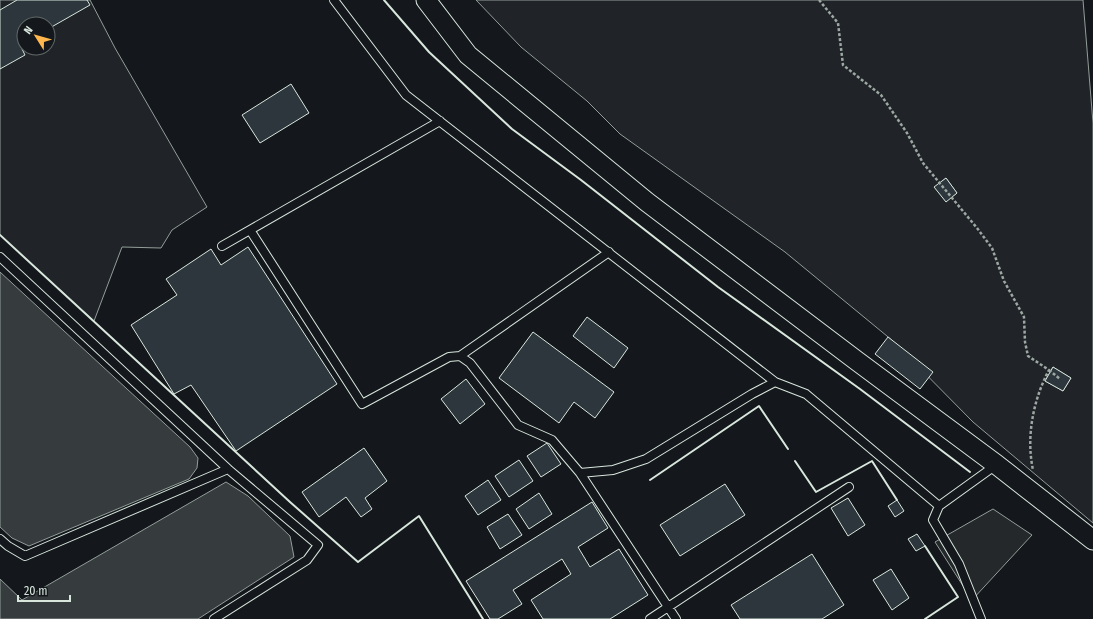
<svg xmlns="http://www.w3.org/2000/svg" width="1093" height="619" font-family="'Fira Sans Condensed',sans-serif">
  <rect width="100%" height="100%" fill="#14181c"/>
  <path fill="#202428" stroke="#939e99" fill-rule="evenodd" d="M0,0H90L115,48L207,207L172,230L161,248L122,247L94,321L0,235ZM24,24H48V48H24Z
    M476,0H1083L1093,123V523L973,422L893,341L785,252L620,134L587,101L521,47ZM946,178L957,193L946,201L935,187ZM1053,367L1071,378L1063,391L1045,381Z"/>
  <path fill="#24282b" stroke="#939e99" d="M993,509L1032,535L972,600L935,542Z"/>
  <path fill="#363b3e" stroke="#939e99" d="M0,272L190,447L198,458L197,468L189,479L29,546L12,538L0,527Z
    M226,482L248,496L290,536L294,557L198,619H0V579L22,600Z"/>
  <path fill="#2c363c" stroke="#d8e6dc" d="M17,0H87L90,5L48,29V24H24V42L20,45L25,55L0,69V10Z
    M291,84L309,113L260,143L242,115Z
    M946,178L957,193L946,202L934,187Z
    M248,247L337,384L236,451L191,385L174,394L131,325L177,295L166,279L211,249L221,265Z
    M587,317L628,348L614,368L573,336Z
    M533,332L614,392L595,418L574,402L559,423L499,378Z
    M888,337L933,372L920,389L875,354Z
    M1053,367L1071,378L1063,391L1045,381Z
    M466,379L485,404L460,424L441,399Z
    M547,443L561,464L541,477L527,456Z
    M364,448L387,481L365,498L372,509L361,517L346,497L319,517L302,492Z
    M519,460L533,481L509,497L495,476Z
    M488,480L501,500L478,515L465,496Z
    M725,484L745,515L680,556L660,525Z
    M539,493L552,514L529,529L516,509Z
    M848,498L865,525L848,536L831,508Z
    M897,500L904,511L895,517L888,506Z
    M592,502L608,528L578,547L590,567L619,549L648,595L610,619H543L531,600L571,574L562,559L513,590L522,604L498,619H490L466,581Z
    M508,514L522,535L500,549L487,527Z
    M917,534L925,546L916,551L908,539Z
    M812,554L844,605L822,619H740L731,605Z
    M891,569L909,598L892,610L873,580Z"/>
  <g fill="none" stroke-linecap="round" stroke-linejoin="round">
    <g stroke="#d8e6dc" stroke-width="10">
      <path id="service" d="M334,0L406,95L775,382
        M250,230L362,404L449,357L460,356L470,363L518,425L552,440L580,473L676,619
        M222,246L440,121
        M0,257L228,469L318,545L307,560L214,619
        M460,356L609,252
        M580,473L613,470L646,459L752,394L775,382L806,394L939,506
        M0,539L8,546L25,556L228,469
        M650,619L849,487
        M981,619L959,564L933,520L939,506L996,465"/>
    </g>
    <g stroke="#d8e6dc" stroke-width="21">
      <path id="tertiary" d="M426,0L468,55L647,202L857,361L997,465L1093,540"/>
    </g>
    <path stroke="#9da8a2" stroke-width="2.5" stroke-dasharray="3 2" stroke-linecap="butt" d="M819,0L838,23L843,65L881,95L907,133L923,163L977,228L992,248L1004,281L1024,317L1025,342L1028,356L1049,370C1033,400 1026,437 1033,470
      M1049,370L1060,379"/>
    <use href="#service" stroke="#14181c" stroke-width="8"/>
    <use href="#tertiary" stroke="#14181c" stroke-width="19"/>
    <path stroke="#d8e6dc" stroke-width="2" d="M384,0L429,52L512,129L581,180L718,287L860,389L970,472
      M0,235L290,502L358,562L419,516L483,619
      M795,461L816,492L872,461L897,500
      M650,480L759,406L788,449
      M925,546L958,597L925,619"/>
  </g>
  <g transform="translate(36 36) rotate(307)"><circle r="19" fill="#14181c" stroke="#626a69"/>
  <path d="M0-3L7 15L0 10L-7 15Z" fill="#ffb74d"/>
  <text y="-6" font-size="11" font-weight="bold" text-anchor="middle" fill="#d8e6dc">N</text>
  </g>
  <path d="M18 595v6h52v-6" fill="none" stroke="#d8e6dc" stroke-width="2"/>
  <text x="24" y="595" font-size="12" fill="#d8e6dc" stroke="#14181c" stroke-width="3" paint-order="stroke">20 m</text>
</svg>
